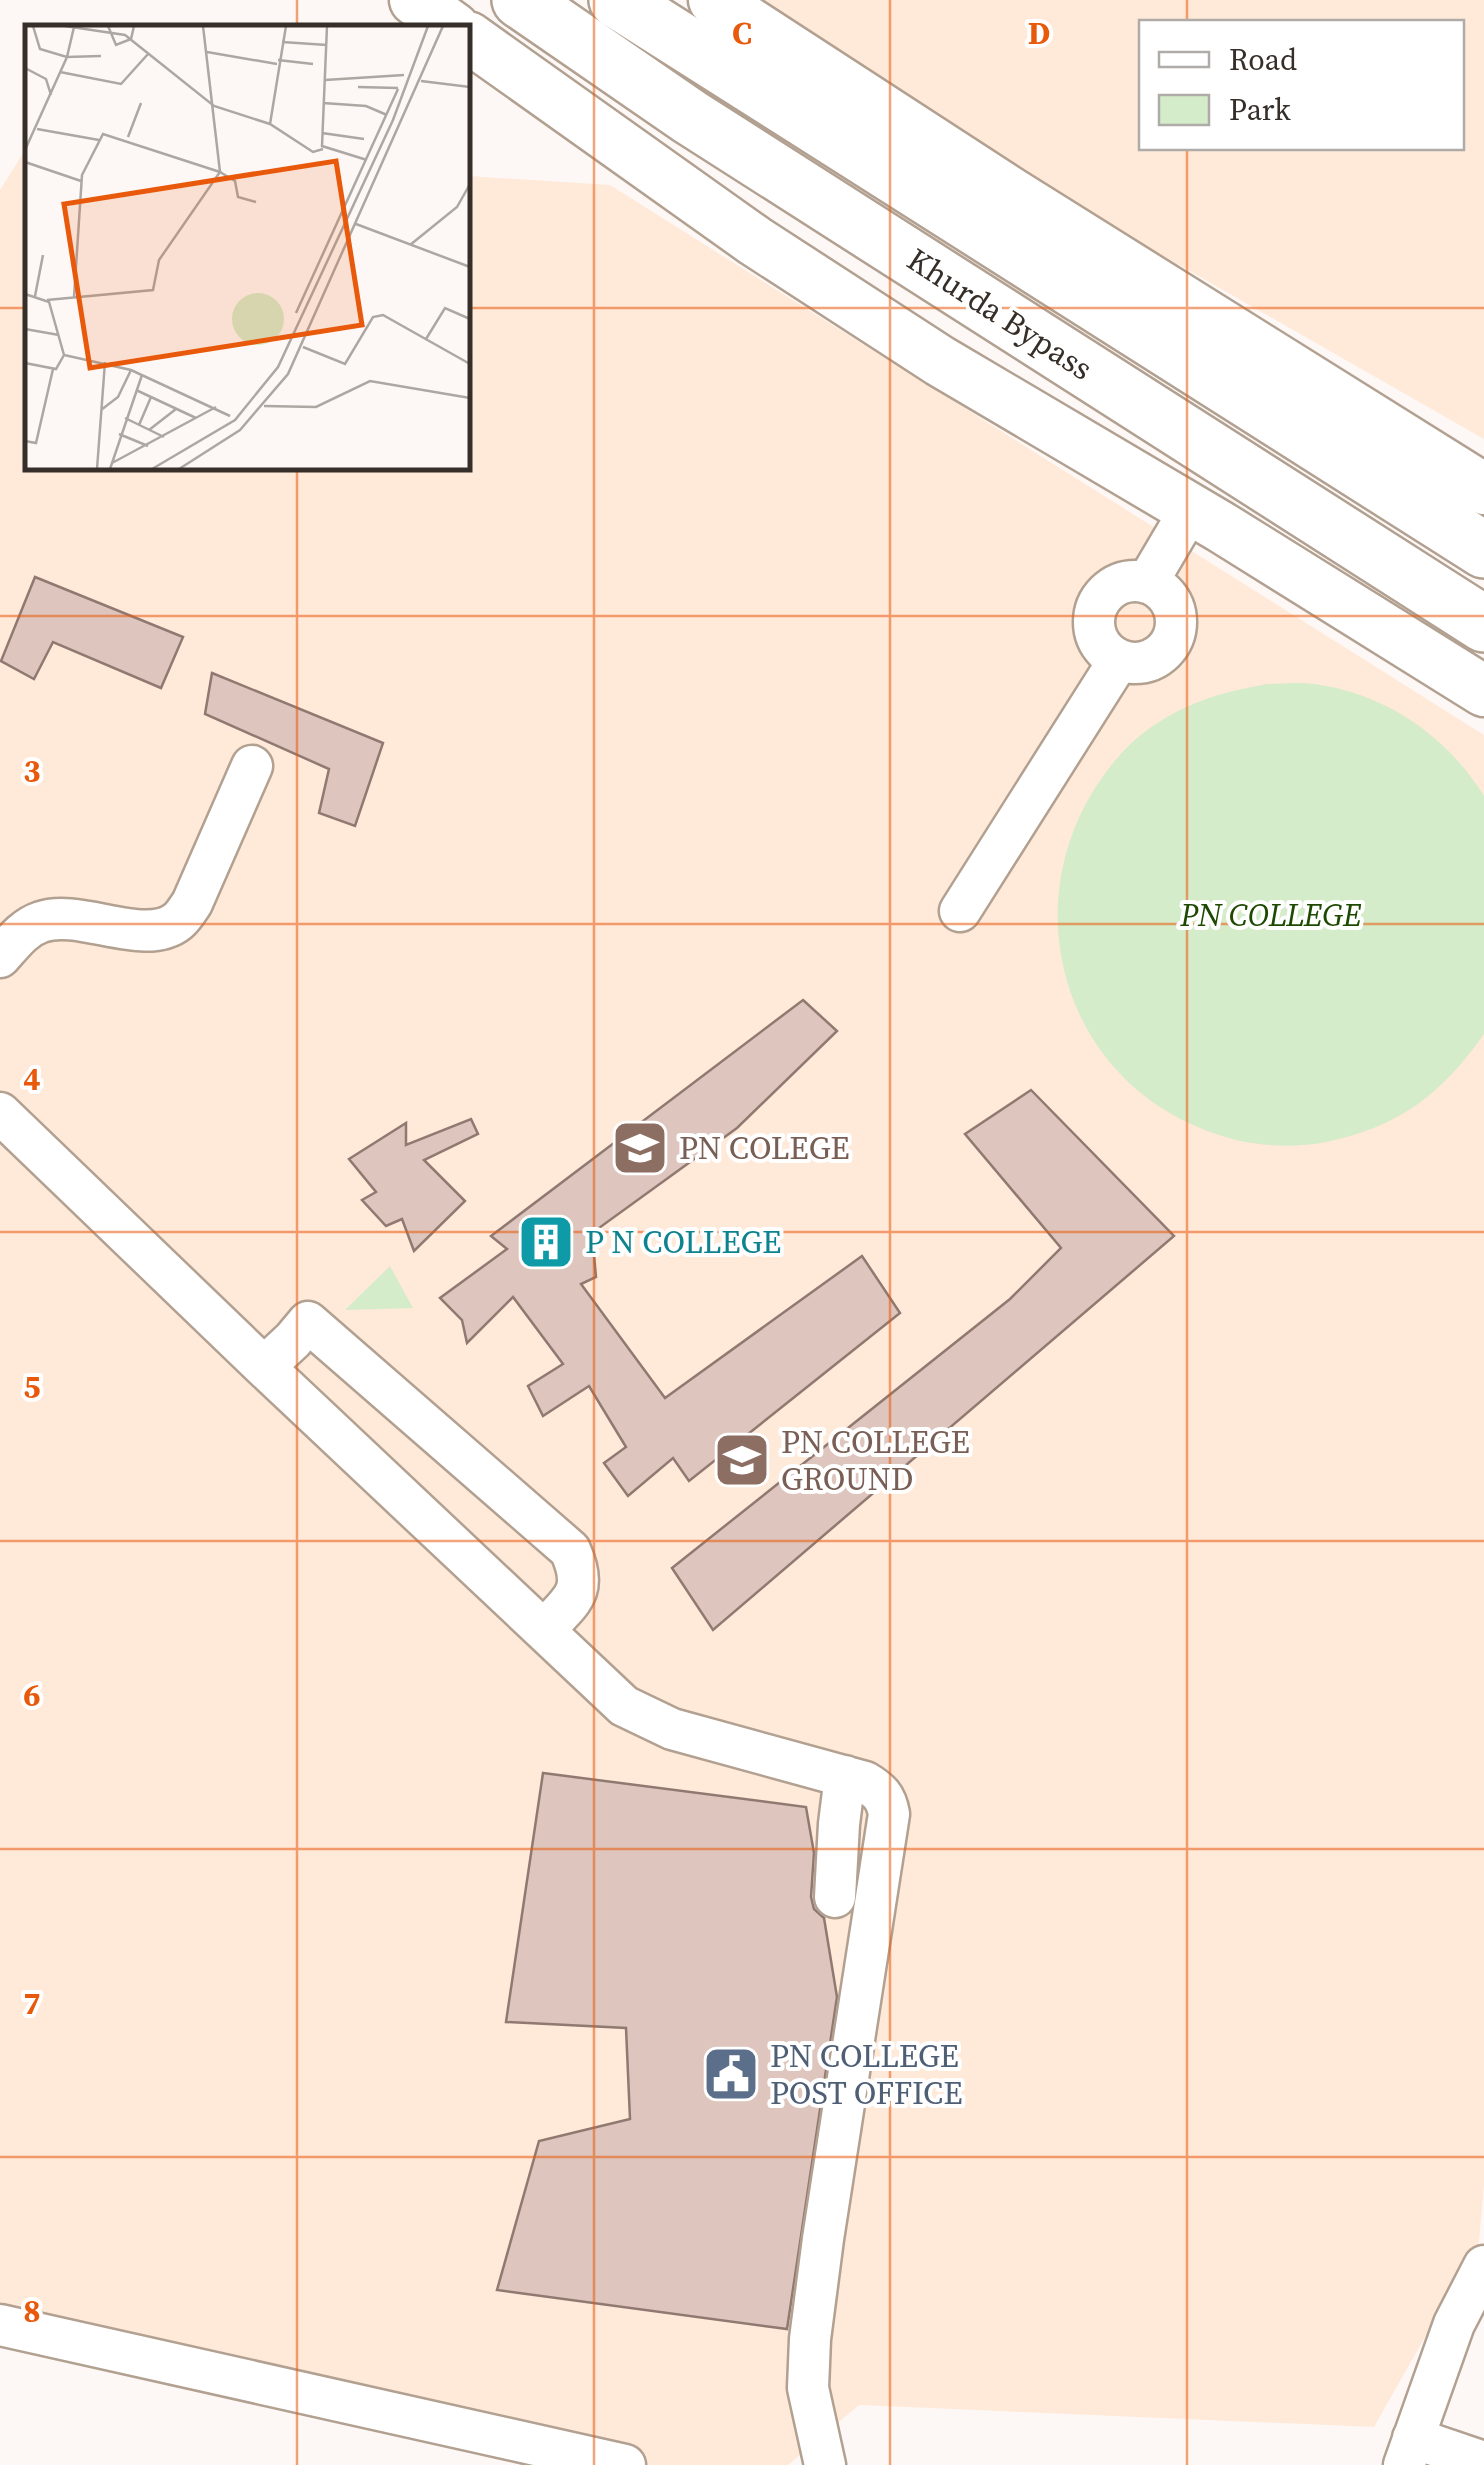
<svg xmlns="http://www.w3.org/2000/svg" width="1484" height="2465" font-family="'Source Serif 4',serif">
  <rect width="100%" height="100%" fill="#fdf8f5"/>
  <path fill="#ffe9d9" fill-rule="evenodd" d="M715,0H1484V439ZM1142,22H1462V148H1142Z
    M27,147L28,468H468V176L610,185L1484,735V2184L1479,2242L1374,2427L859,2405L788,2465H591L0,2302V190Z"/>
  <path fill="#d4ecca" d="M1267,684C1282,684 1299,682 1314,684C1385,693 1447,736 1484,796V1034C1442,1094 1399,1127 1326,1142C1284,1150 1240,1145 1200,1128C1063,1072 1017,908 1097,785C1109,767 1124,748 1142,734C1182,703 1219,693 1267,684Z
    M390,1266L413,1308L345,1310Z"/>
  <path fill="#dec5bd" stroke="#907971" stroke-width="2.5" d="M35,577L183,637L161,688L53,642L34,679L1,661Z
    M212,673L383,743L355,826L319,813L329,769L205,714Z
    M803,1000L837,1031L737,1128L592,1233L596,1277L581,1284L665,1398L862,1256L900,1313L689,1481L673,1458L628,1496L604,1463L626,1447L589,1386L543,1416L528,1386L563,1364L513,1297L467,1343L462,1320L440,1298L507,1249L491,1236Z
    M1031,1090L1174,1236L713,1630L672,1568L1010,1299L1061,1248L965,1134Z
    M471,1119L478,1134L424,1160L465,1201L414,1251L402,1219L386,1226L362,1200L376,1192L349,1159L406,1123V1145Z
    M543,1773L806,1807L814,1853L811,1897L814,1909L824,1918L837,1997L787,2329L497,2290L539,2141L630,2119L626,2028L506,2022Z"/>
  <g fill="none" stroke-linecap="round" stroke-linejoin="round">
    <g stroke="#b2a091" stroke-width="45">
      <path id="minor" d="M1094 622a41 41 0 1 1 82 0a41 41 0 1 1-82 0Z
        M1147,583L1190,510
        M960,911L1119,660
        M0,957C12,944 23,928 41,922C80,908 145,948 178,921C183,917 188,909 192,903L252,766
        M0,1113L264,1367L624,1706L672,1729L865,1782C880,1791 886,1797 889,1814L823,2239L810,2339L808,2388L825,2465
        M264,1367L293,1340L308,1322L570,1550C589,1592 572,1600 544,1630
        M835,1897L839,1824L845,1776
        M0,2325L625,2465
        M1413,2438L1484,2462
        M1404,2465L1454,2324L1484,2266"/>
    </g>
    <g stroke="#b2a091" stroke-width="55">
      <path id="major" d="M415,0L454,28
        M714,0L1011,193L1484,489
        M468,37L755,241L940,361L1221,527L1484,691"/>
    </g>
    <g stroke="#b2a091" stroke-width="60">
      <path id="highway" d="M520,0L690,117L1484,624
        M617,0L1484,550"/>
    </g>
    <use href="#minor" stroke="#fff" stroke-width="40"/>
    <use href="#major" stroke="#fff" stroke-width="50"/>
    <use href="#highway" stroke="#fff" stroke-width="55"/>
  </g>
  <path fill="none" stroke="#e8590c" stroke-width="2.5" stroke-opacity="0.55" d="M297,0V28M594,0V2465M890,0V2465M1187,0V22M1187,148V2465M0,308H28M468,308H1484M297,468V2465M0,616H1484M0,924H1484M0,1232H1484M0,1541H1484M0,1849H1484M0,2157H1484"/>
  <defs>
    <g id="university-square" transform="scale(2.875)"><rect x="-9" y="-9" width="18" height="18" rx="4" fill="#8d6e63" stroke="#fff"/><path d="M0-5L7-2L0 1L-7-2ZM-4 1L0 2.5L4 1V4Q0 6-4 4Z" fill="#fff"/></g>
    <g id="building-square" transform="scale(2.875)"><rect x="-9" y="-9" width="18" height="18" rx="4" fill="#0f9aa8" stroke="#fff"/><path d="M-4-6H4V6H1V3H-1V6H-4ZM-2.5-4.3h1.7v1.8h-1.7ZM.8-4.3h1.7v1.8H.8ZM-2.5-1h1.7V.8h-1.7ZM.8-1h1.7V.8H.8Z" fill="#fff"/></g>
    <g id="civic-square" transform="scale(2.875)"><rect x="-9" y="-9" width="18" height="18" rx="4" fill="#5c6f8a" stroke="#fff"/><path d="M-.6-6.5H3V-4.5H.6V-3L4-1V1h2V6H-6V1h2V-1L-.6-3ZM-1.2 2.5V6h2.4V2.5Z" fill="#fff"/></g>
  </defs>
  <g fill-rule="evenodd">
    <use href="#university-square" x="640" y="1148"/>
    <use href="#building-square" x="546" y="1242"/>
    <use href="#university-square" x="742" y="1460"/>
    <use href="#civic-square" x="731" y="2074"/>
  </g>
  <g text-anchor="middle" stroke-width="8" stroke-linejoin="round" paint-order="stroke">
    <g font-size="32" fill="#362e28" stroke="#fff">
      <text transform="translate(1000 314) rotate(33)" y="11">Khurda Bypass</text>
    </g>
    <g font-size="32" font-style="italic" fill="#1d4900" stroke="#fff">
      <text x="1271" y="926">PN COLLEGE</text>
    </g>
    <g font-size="32" fill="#785e54" stroke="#fff" text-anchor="start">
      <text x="679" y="1159">PN COLEGE</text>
      <text x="781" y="1453">PN COLLEGE<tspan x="781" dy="37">GROUND</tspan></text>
    </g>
    <g font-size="32" fill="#0d838f" stroke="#fff" text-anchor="start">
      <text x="585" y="1253">P N COLLEGE</text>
    </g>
    <g font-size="32" fill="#4e5e75" stroke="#fff" text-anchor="start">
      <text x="770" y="2067">PN COLLEGE<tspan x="770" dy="37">POST OFFICE</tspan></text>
    </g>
  </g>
  <g transform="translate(25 25)">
    <rect width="445" height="445" fill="#fdf8f5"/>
    <path d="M207 294a26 26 0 1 1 52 0a26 26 0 1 1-52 0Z" fill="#d4ecca"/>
    <path fill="none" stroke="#ada7a3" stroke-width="2.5" d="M40,1L100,10L189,81L245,99L288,127L298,124M83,1L91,20L106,14L109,1M178,1L195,147L210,156L213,172L231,177M302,1L297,121L342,135M49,2L42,32L76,31M257,17L302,20M182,27L252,39M253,35L288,39M0,43L21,54L26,70M35,47L96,59L123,29M300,55L379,50M396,56L445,62M333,62L373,63M298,78L341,81L362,90M245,99L261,1M12,104L74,115M297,108L339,114M103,112L116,78M0,125L42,32L15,24L8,1M0,137L56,156M331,199L445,242M385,220L432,182L445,159M0,269L24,277L39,330L106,345L205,391M10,271L18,230M22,275L128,265L134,235L195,147L78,109L57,150L49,272M271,288L373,64M0,304L34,310M401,314L420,283L445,294M278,322L320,339L348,292L358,290L445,339M0,338L31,344L39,330M111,365L171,393M239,381L291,382L345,356L445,373M76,385L93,372L106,345M100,393L139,412M114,400L126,372M124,405L151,384M94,409L123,421M0,416L11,418L28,344M87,438L191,382M72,444L80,337M85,444L117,350M127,444L210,395L253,342L368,95L403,1M154,444L215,405L263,349L418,1"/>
    <path fill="#e8590c" fill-opacity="0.15" stroke="#e8590c" stroke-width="5" d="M311,136L337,300L65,343L39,179Z"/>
    <rect width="445" height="445" fill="none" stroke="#362e28" stroke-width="5"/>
  </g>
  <g font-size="32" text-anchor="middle" font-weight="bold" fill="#e8590c" stroke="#fff" stroke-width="8" stroke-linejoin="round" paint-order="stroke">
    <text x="742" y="44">C</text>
    <text x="1039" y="44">D</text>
    <text x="32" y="782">3</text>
    <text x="32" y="1090">4</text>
    <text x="32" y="1398">5</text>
    <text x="32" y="1706">6</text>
    <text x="32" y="2014">7</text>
    <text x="32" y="2322">8</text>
  </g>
  <rect x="1139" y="20" width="325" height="130" fill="#ffffff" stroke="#afaba9" stroke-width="2.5"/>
  <rect x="1159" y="52" width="50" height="15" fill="#ffffff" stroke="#afaba9" stroke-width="2.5"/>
  <text x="1229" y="70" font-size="30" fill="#362e28">Road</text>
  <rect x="1159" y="95" width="50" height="30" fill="#d4ecca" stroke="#afaba9" stroke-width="2.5"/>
  <text x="1229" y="120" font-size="30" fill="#362e28">Park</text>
</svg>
